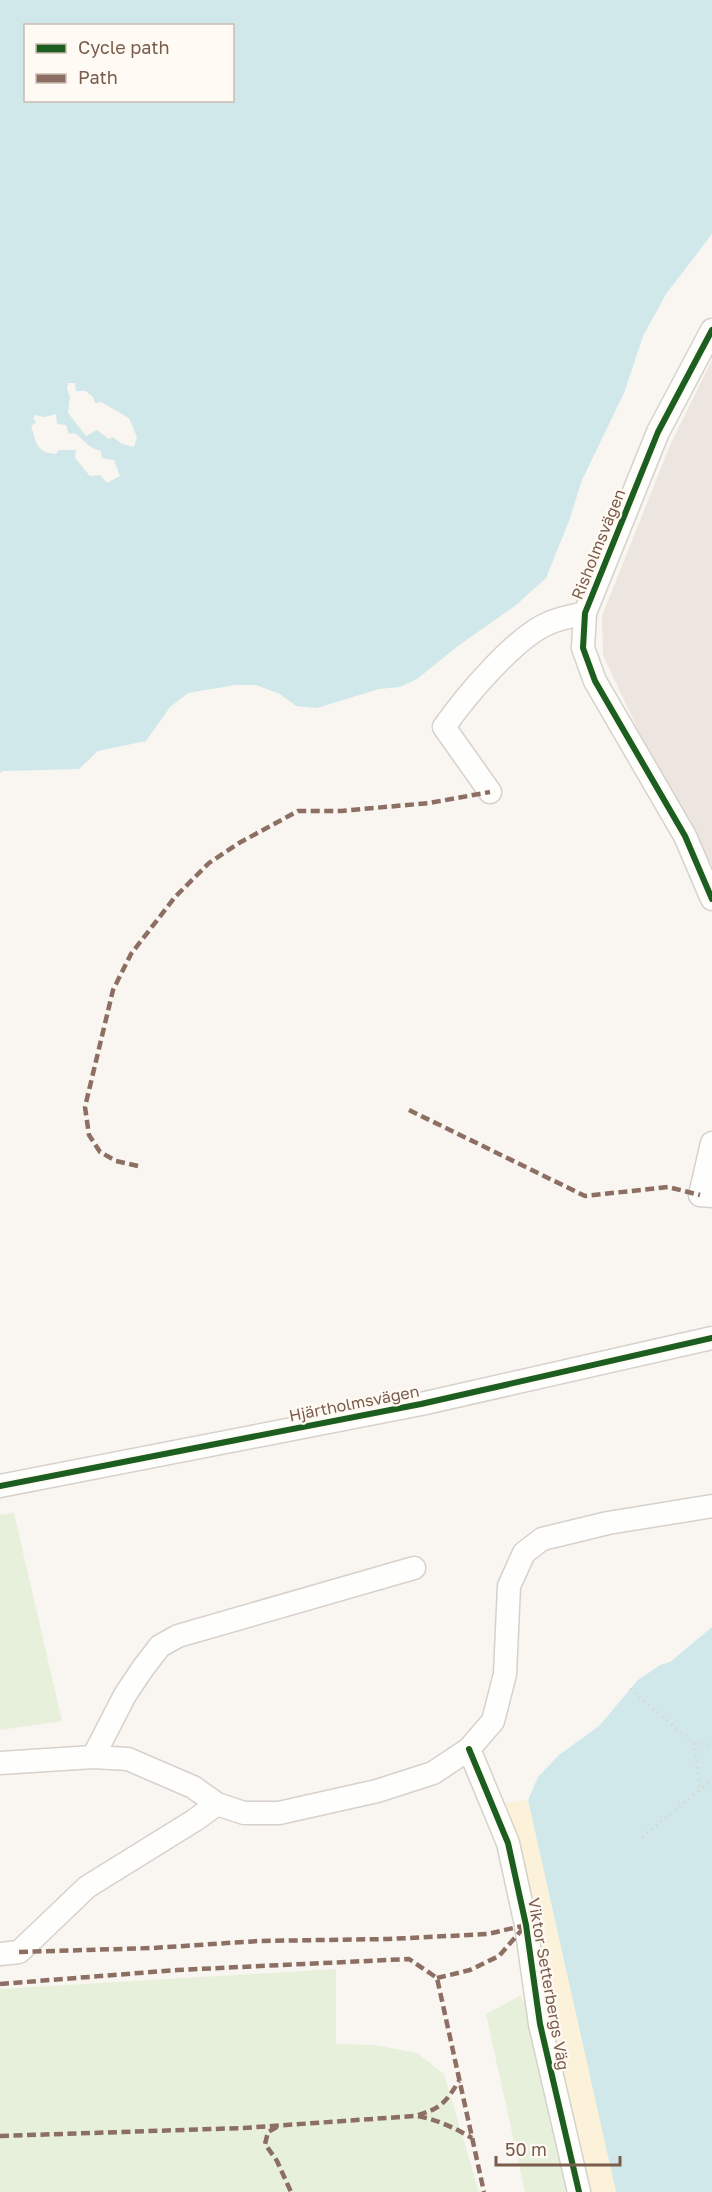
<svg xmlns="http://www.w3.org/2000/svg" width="712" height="2192" font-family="'Golos Text',sans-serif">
  <rect width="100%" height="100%" fill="#f9f5f0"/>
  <path fill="#ede5e0" d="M712,360V866L653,762L603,655L602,616L671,443Z"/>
  <path fill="#e7f0db" d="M14,1513L62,1721L0,1730V1515Z
    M336,1969V2044L375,2045L417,2053L444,2074L479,2192H0V1989Z
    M520,1996L528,2008L568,2192H525L486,2014Z"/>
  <path fill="#fbf2d9" d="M528,1800L616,2192H588L552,2045L539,1964L505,1803Z"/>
  <path fill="#d0e8ea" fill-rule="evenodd" d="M0,0H712V234L666,294L643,336L624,393L582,480L569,521L546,578L516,605L458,646L417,679L400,687L379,689L317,708L296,706L280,694L256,685H235L188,693L170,707L146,741L98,751L79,769L3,771L0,773ZM26,26H232V100H26ZM68,383H75L76,391H86L93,397L95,403L101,402L129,418L137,437L134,447L122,444L113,437L109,439L97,430L86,436L68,413L70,396L67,389ZM56,414L57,424L66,425L69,434L74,433C86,440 84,446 101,451L102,458L114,460L120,476L107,483L100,475L90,476L75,458L76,450H59L56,454C35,452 37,443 31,426L36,422L33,418L35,415L45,417Z
    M712,1627V2192H616L528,1800L538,1777L559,1755L599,1726L638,1680L660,1665L670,1662Z"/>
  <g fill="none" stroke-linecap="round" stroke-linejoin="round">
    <g stroke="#d7d1cb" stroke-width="25">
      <path id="minor" d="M712,330L658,432L585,613L583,648L595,681L685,836L712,899
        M490,792L444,727C465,697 515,637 549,623C560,618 573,616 585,613
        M712,1143L700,1195L712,1196
        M0,1486L421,1404L712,1338
        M469,1749L508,1843L526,1925L540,2024L579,2192
        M93,1757L125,1695L143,1668L160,1646L178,1636L414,1568
        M0,1763L93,1757L128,1759L193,1787L217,1804L244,1813H279L377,1791L433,1773L469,1749L493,1721L505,1674L509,1586L524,1553L542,1539L608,1523L712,1506
        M0,1954L19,1952L87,1887L195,1820L217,1804"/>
    </g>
    <path stroke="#dcd5d0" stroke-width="3" stroke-dasharray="1.5 4.5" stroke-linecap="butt" d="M630,1689L694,1743L712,1745
      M694,1743L700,1789
      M642,1837L712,1780"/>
    <use href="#minor" stroke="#fefefd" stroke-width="22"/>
    <path stroke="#8d6e63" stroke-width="4.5" stroke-dasharray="9 4.5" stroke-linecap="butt" d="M409,1110L585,1196L668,1187L700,1195
      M138,1166L116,1161L100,1152L89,1135L85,1107L113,990L131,954L175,897L209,863L239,843L298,811H341L429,803L490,792
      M19,1952L153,1948L258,1941L389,1939L488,1934L526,1925
      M437,1978L470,1970L499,1956L526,1925
      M0,1984L177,1970L409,1959L437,1978L484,2192
      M418,2116C438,2120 455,2128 472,2138
      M277,2127L268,2132L265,2144L277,2161L291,2192
      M0,2136L243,2128L415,2116C442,2108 445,2103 459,2081"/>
    <g stroke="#fffaf3" stroke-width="10">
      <path id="cycleway" d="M712,330L658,432L585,613L583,648L595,681L685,836L712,899
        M0,1486L421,1404L712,1338
        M469,1749L508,1843L526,1925L540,2024L579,2192"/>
    </g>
    <use href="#cycleway" stroke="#1b5e20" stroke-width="6"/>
  </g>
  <g text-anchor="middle" stroke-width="4.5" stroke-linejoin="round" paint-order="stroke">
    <g font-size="16" fill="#7a5c4d" stroke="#fffaf3">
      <text transform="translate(598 544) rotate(-68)" y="6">Risholmsvägen</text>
      <text transform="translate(354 1403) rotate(-11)" y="6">Hjärtholmsvägen</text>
      <text transform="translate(549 1984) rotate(80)" y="6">Viktor Setterbergs Väg</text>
    </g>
  </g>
  <rect x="24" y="24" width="210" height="78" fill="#fffaf3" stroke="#cabbb1" stroke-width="1.5"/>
  <rect x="36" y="44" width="30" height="9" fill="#1b5e20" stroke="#cabbb1" stroke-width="1.5"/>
  <text x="78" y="54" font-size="18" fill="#7a5c4d">Cycle path</text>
  <rect x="36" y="74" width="30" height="9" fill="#8d6e63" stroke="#cabbb1" stroke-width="1.5"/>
  <text x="78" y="84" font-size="18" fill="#7a5c4d">Path</text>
  <path d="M496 2156v9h124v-9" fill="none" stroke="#7a5c4d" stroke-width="3"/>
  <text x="505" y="2156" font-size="18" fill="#7a5c4d" stroke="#fffaf3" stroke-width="4.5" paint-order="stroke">50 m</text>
</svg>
